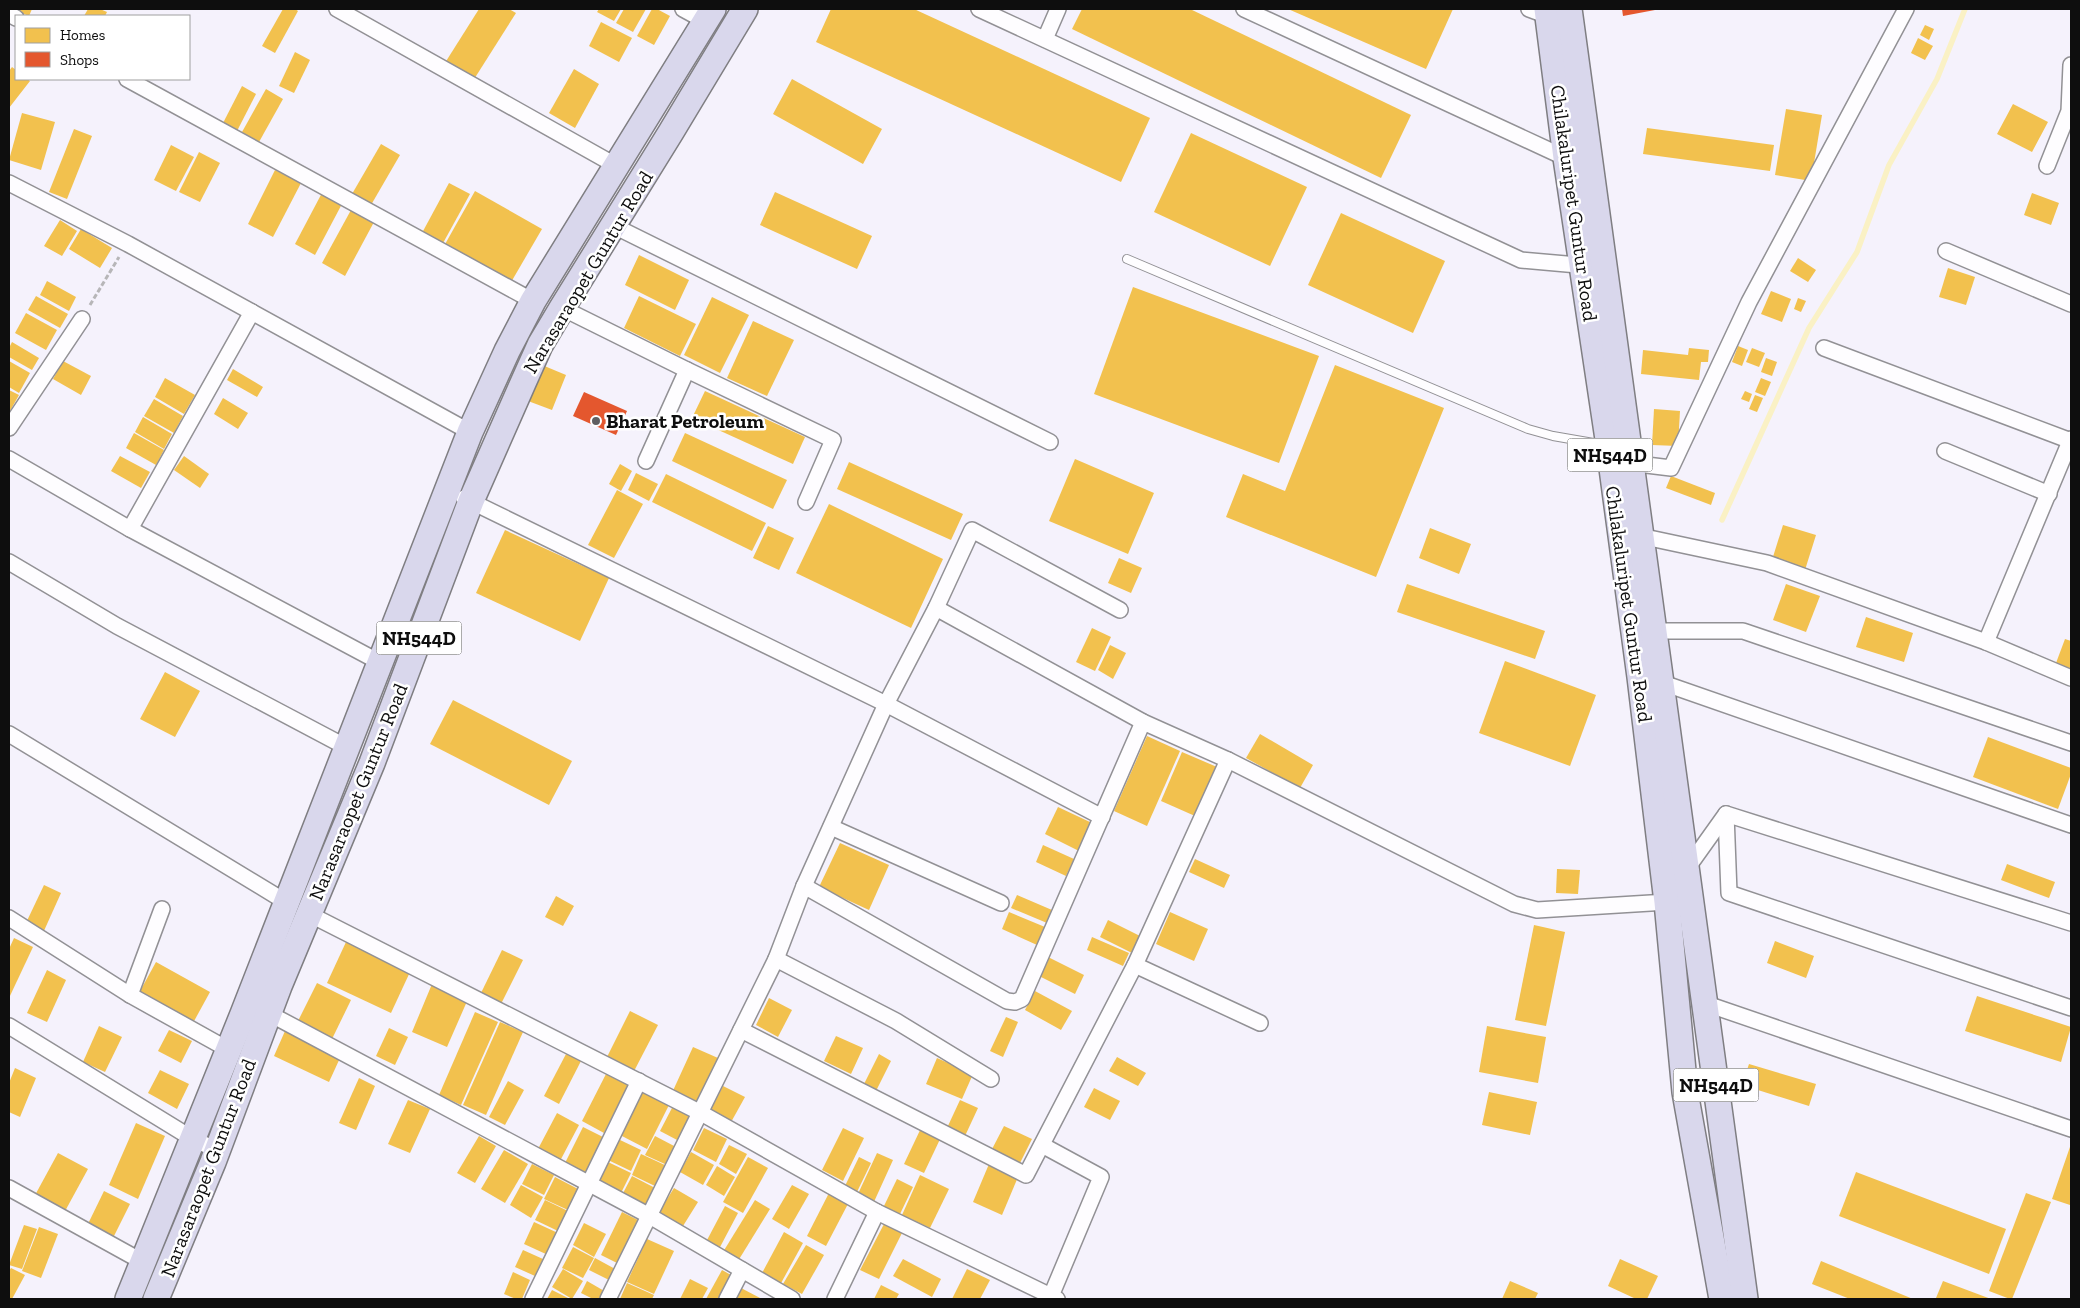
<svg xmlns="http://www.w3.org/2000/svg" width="2080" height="1308" viewBox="0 0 2080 1308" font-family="'Zilla Slab',serif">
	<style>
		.homes { fill: #f2c14e }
		.shops { fill: #e4572e }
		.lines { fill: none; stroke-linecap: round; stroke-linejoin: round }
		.stream { stroke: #faf1c5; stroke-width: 5.5 }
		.service-casing { stroke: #929195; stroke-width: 10 }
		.minor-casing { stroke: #929195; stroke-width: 18 }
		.trunk-casing { stroke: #7f7e82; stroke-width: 28 }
		.path { stroke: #b7b6b8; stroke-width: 3; stroke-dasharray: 5 2.5; stroke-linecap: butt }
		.service { stroke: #fefdff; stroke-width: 8 }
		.minor { stroke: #fefdff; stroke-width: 15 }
		.trunk { stroke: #d9d7ec; stroke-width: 25 }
		.poi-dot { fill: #5f5e61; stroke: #fff; stroke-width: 2 }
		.labels { text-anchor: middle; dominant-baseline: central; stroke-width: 5; stroke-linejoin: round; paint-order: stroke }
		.shield { fill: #fff; stroke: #565656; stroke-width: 1 }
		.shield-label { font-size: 19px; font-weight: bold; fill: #0e0e0e }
		.street-label { font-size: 20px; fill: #0e0e0e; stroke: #fff }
		.poi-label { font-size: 20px; font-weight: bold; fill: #0e0e0e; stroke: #fff; text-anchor: start }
	</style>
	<rect width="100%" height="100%" fill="#f5f2fc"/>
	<g class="homes">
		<polygon points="11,9 32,9 29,16"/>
		<polygon points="88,9 100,9 107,12 105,16 84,16"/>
		<polygon points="283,9 295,9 298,11 275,53 262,46"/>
		<polygon points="479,9 509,9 516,13 471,84 443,66"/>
		<polygon points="599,9 621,9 614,21 597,12"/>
		<polygon points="624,9 646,9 633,32 616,23"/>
		<polygon points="652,9 657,9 670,16 654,45 637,36"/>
		<polygon points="831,9 914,9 1150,118 1121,182 816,42"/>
		<polygon points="1082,9 1190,9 1411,115 1381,178 1072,29"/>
		<polygon points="1288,9 1453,9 1426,69"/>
		<polygon points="601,22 632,38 619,62 589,46"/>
		<polygon points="1925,25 1934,29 1929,40 1920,35"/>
		<polygon points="1918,38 1933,46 1925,60 1911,53"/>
		<polygon points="295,52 310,60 294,93 279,86"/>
		<polygon points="12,67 16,70 16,79 27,79 30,81 9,108 9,71"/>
		<polygon points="574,69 599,84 575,128 549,113"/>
		<polygon points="792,79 882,129 863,164 773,114"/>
		<polygon points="242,86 256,94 236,133 222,125"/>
		<polygon points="266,89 283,99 259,142 242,132"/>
		<polygon points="2013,104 2048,122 2032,152 1997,134"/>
		<polygon points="1786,109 1822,115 1811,181 1775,175"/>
		<polygon points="22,113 55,122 41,170 9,160"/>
		<polygon points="1647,128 1774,145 1770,171 1643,154"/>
		<polygon points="74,129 92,136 67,199 49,192"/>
		<polygon points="1191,133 1307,187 1270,266 1154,212"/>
		<polygon points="381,144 400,155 371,205 352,194"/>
		<polygon points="171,145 194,157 176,191 154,180"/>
		<polygon points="199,152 220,163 200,202 179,192"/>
		<polygon points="275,170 301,183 273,237 248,224"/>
		<polygon points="449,183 470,194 442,245 422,233"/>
		<polygon points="323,191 343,202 315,255 295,244"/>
		<polygon points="475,191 542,229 510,284 444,246"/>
		<polygon points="775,192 872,236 857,269 760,225"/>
		<polygon points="2032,193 2059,203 2051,225 2024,215"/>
		<polygon points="351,210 374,222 345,276 322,263"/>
		<polygon points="1341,213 1445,261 1413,333 1308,285"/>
		<polygon points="60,220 77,231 62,256 44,246"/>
		<polygon points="81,229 112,248 100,268 69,249"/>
		<polygon points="639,255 689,280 675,310 625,285"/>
		<polygon points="1798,258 1816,270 1808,282 1790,271"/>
		<polygon points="1948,268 1975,277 1966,305 1939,297"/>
		<polygon points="47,281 76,297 69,311 40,295"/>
		<polygon points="1133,287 1319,356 1279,463 1094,394"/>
		<polygon points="1771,291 1791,299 1782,322 1761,314"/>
		<polygon points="36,296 68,314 60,328 28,310"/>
		<polygon points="639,296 696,324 680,356 624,328"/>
		<polygon points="712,297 749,315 720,373 684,355"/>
		<polygon points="1798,298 1806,301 1801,312 1794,309"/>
		<polygon points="26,313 57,330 46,350 15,333"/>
		<polygon points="753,321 794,340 767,396 727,378"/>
		<polygon points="12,342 39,358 32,370 9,357 9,348"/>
		<polygon points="1738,346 1748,350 1742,366 1732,362"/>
		<polygon points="1689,348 1709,350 1708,362 1701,362 1699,380 1641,374 1643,350 1688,355"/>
		<polygon points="1752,348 1765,353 1759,367 1746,362"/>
		<polygon points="1766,358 1777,362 1772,376 1761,372"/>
		<polygon points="9,361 30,373 19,393 9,387"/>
		<polygon points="63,361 91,376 81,395 53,379"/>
		<polygon points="542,365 566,375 552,410 528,401"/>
		<polygon points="1335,365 1444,408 1376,577 1226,517 1243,474 1285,491"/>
		<polygon points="233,369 263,387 257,397 227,380"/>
		<polygon points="165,378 195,395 184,414 155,397"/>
		<polygon points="1761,378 1771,382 1765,396 1755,392"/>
		<polygon points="9,390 19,395 10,411 9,410"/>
		<polygon points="705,391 805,437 793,464 692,418"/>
		<polygon points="1745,391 1752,394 1749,402 1741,399"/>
		<polygon points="1755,395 1763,398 1757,412 1749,409"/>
		<polygon points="223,398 248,413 238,429 214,414"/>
		<polygon points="154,399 183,416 174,433 144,416"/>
		<polygon points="1654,409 1680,411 1678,446 1652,445"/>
		<polygon points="143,417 172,434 164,449 135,432"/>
		<polygon points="134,433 164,450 156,465 126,448"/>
		<polygon points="685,433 787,480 773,509 672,461"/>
		<polygon points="120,456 150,472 141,488 111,471"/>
		<polygon points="184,456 209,474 200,488 174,470"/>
		<polygon points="1075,459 1154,493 1128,554 1049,521"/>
		<polygon points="849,462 963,514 951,540 837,489"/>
		<polygon points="620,464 632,471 621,491 609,484"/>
		<polygon points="636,473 658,484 649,501 628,490"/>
		<polygon points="666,474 766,523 752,551 652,502"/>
		<polygon points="1671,476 1715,493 1711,505 1666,488"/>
		<polygon points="617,490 643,504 614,558 588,545"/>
		<polygon points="829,504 943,559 911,628 796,573"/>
		<polygon points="1783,525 1816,535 1805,570 1772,560"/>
		<polygon points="768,526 794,538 779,570 753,558"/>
		<polygon points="1430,528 1471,544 1459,574 1419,558"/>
		<polygon points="505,530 609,578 580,641 476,593"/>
		<polygon points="1119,558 1142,568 1131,593 1108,583"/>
		<polygon points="1407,584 1545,631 1535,659 1397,612"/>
		<polygon points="1786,584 1820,596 1806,632 1773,620"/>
		<polygon points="1866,617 1913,633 1904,662 1856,647"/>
		<polygon points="1092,628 1111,637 1095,671 1076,662"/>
		<polygon points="2065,639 2071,641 2071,669 2056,663"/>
		<polygon points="1110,645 1126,653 1113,679 1098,670"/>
		<polygon points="1505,661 1596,695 1570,766 1479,733"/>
		<polygon points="165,672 200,691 175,737 140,719"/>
		<polygon points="453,700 572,761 549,805 430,744"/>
		<polygon points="1260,734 1313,765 1300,788 1246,758"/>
		<polygon points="1147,736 1180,751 1147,826 1114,811"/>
		<polygon points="1988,737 2071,768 2071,774 2058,809 1973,777"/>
		<polygon points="1182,752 1217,767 1195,816 1161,801"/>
		<polygon points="1058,807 1092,823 1079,851 1045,834"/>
		<polygon points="840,843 889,865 869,910 819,887"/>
		<polygon points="1043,845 1074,859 1066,876 1036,862"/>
		<polygon points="1195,859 1230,875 1224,888 1189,872"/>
		<polygon points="2007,864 2055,882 2049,898 2001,880"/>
		<polygon points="1557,869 1580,870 1578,894 1556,893"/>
		<polygon points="44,885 61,893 43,933 25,925"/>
		<polygon points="1017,895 1052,910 1047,923 1011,908"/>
		<polygon points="556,896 574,906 563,926 545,917"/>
		<polygon points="1009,912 1045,927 1037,945 1002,929"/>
		<polygon points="1170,912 1208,929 1194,961 1156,944"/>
		<polygon points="1108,920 1142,937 1134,954 1100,937"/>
		<polygon points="1534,925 1565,932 1546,1026 1515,1020"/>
		<polygon points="1092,937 1129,953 1123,966 1087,950"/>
		<polygon points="14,938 33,947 9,998 9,949"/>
		<polygon points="1775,941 1814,956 1806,978 1767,963"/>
		<polygon points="346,942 410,972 391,1013 327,983"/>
		<polygon points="502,950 523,960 500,1006 480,995"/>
		<polygon points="1048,957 1084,975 1075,994 1039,976"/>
		<polygon points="156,962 210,992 193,1023 139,993"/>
		<polygon points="47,970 66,980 47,1022 27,1013"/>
		<polygon points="317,983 351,1000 332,1039 298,1021"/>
		<polygon points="432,984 468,999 447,1047 412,1032"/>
		<polygon points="1035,991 1072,1011 1061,1030 1025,1010"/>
		<polygon points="1977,996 2071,1027 2061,1062 1965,1031"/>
		<polygon points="769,998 792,1010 778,1037 756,1025"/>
		<polygon points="630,1011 658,1025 632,1075 605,1061"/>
		<polygon points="475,1012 498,1022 461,1105 439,1095"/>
		<polygon points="1006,1017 1018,1022 1003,1057 990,1051"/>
		<polygon points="500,1022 523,1032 486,1115 463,1105"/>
		<polygon points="99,1026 122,1037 105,1072 83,1062"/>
		<polygon points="1487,1026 1546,1037 1538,1083 1479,1072"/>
		<polygon points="389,1028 408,1037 395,1065 376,1056"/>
		<polygon points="169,1030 192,1041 181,1063 158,1051"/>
		<polygon points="285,1031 340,1058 329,1082 274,1056"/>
		<polygon points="836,1036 863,1048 851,1074 824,1061"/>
		<polygon points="693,1047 718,1058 697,1107 671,1095"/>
		<polygon points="566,1054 581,1061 559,1104 544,1096"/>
		<polygon points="879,1054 891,1061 875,1093 863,1086"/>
		<polygon points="1117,1057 1146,1073 1138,1086 1109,1071"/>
		<polygon points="937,1058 973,1074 962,1099 926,1084"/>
		<polygon points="1749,1064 1816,1084 1809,1106 1742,1085"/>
		<polygon points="15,1068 36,1078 20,1117 9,1112 9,1083"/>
		<polygon points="160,1070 189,1084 177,1109 148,1093"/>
		<polygon points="606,1074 628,1085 604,1133 582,1121"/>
		<polygon points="359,1078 375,1086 356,1130 339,1123"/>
		<polygon points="508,1081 524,1090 505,1125 489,1117"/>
		<polygon points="723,1086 745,1097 730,1124 709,1113"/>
		<polygon points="1094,1088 1120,1101 1110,1120 1084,1107"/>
		<polygon points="642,1092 669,1105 647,1149 620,1135"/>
		<polygon points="1489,1092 1537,1102 1530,1135 1482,1125"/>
		<polygon points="408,1100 430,1109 410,1153 388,1144"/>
		<polygon points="960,1100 978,1108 965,1136 947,1128"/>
		<polygon points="673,1106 691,1116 679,1141 660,1131"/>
		<polygon points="557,1113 579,1125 560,1161 538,1149"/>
		<polygon points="136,1123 165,1136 138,1199 109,1185"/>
		<polygon points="922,1126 942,1135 924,1173 904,1164"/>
		<polygon points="1004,1126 1032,1139 1018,1167 990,1153"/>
		<polygon points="583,1127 603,1137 584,1175 564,1165"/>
		<polygon points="704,1128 727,1139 716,1162 693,1150"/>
		<polygon points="843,1128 864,1138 843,1181 822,1170"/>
		<polygon points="479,1136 496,1146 475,1183 457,1173"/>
		<polygon points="655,1136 676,1147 667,1165 645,1155"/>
		<polygon points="618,1139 641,1150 631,1171 608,1160"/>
		<polygon points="2071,1144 2071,1201 2070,1205 2052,1199"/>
		<polygon points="729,1145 747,1154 736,1174 719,1164"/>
		<polygon points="504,1150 528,1164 505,1203 481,1189"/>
		<polygon points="691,1152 714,1165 703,1185 680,1172"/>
		<polygon points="58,1153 88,1169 64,1213 34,1197"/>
		<polygon points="877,1153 893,1160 873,1204 857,1196"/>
		<polygon points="641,1154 667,1166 657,1187 632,1175"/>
		<polygon points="748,1157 768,1168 743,1213 723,1202"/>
		<polygon points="859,1157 871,1163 856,1194 844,1188"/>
		<polygon points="608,1162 631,1173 620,1195 598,1184"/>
		<polygon points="532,1164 554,1175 544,1195 522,1184"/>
		<polygon points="989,1164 1018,1177 1002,1215 973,1202"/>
		<polygon points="717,1166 735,1177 724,1196 706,1185"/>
		<polygon points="1856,1172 2006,1229 1989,1274 1839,1216"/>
		<polygon points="920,1175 949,1189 930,1228 902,1215"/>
		<polygon points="632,1176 657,1189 647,1208 622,1195"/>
		<polygon points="555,1177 578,1189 568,1210 544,1199"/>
		<polygon points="897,1179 913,1187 899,1216 883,1208"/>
		<polygon points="521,1185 543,1197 531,1218 510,1205"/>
		<polygon points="792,1185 809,1194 789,1229 772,1219"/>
		<polygon points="674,1188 698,1202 683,1226 659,1212"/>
		<polygon points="104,1191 130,1204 112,1240 86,1228"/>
		<polygon points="830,1191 849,1202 826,1246 807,1236"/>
		<polygon points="2026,1193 2051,1202 2012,1299 2010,1299 1989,1291"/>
		<polygon points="545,1200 568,1211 558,1231 535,1220"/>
		<polygon points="755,1200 770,1209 738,1261 723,1252"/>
		<polygon points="725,1206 738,1213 719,1249 706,1242"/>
		<polygon points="622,1212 638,1220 617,1263 601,1255"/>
		<polygon points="534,1222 558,1233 548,1255 524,1244"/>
		<polygon points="584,1223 606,1234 594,1257 573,1245"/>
		<polygon points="884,1224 902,1233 879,1279 860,1270"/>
		<polygon points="24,1225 37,1229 22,1269 9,1265"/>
		<polygon points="39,1227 58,1234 41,1278 22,1271"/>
		<polygon points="784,1232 803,1243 780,1285 761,1275"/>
		<polygon points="647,1239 674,1251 654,1294 627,1282"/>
		<polygon points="806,1245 824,1255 802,1294 783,1284"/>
		<polygon points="573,1247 594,1258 583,1278 562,1268"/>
		<polygon points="523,1250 543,1259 535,1276 515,1267"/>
		<polygon points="595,1258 617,1270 611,1281 589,1270"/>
		<polygon points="903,1259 941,1279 932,1297 893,1276"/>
		<polygon points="1620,1259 1658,1276 1647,1299 1636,1299 1608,1286"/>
		<polygon points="1821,1261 1913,1299 1850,1299 1812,1284"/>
		<polygon points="11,1268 25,1275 12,1299 9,1299 9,1271"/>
		<polygon points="563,1269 583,1281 572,1299 552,1287"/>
		<polygon points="967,1269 990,1280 980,1299 952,1299"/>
		<polygon points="722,1270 731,1275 719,1299 706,1299"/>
		<polygon points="513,1272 530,1280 522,1299 516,1299 504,1294"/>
		<polygon points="690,1279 708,1288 702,1299 680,1299"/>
		<polygon points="587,1281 606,1292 602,1299 593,1299 581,1293"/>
		<polygon points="1510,1281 1538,1293 1535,1299 1502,1299"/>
		<polygon points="1943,1281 1991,1299 1936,1298"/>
		<polygon points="627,1283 654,1295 652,1299 620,1299"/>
		<polygon points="881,1285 899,1294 896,1299 874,1299"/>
		<polygon points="741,1288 762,1299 736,1299"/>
		<polygon points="552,1290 570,1299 547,1299"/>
	</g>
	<g class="shops">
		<polygon points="1622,9 1655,9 1655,10 1623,16"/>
		<polygon points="584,392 627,411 616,435 573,416"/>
	</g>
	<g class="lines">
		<polyline class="stream" points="1722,520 1809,328 1857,252 1889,165 1937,79 1965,9"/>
		<g class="service-casing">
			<polyline id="service" points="1127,259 1528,429 1553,436 1605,445"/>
		</g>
		<g class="minor-casing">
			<g id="minor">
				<polyline points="337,9 615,165"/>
				<polyline points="683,9 705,21"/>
				<polyline points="979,9 1521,260 1589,266"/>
				<polyline points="1244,9 1566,158"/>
				<polyline points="1529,9 1548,16"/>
				<polyline points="9,14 16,18"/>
				<polyline points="1045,39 1058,9"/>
				<polyline points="127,79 533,301"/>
				<polyline points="2047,166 2069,111 2071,65"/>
				<polyline points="9,183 128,244 470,432"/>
				<polyline points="614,226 1050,442"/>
				<polyline points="1946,251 2071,304"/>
				<polyline points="562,308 687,370 833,440 806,502"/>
				<polyline points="1824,348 2071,441"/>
				<polyline points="9,428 82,319"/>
				<polyline points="1945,451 2049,494"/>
				<polyline points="9,459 130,529 381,663"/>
				<polyline points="646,461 687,370"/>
				<polyline points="1630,463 1671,468 1749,302 1906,9"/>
				<polyline points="464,498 886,704 1102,817"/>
				<polyline points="130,529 252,312"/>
				<polyline points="1640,536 1767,563 1986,642 2071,678"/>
				<polyline points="9,562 117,626 348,748"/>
				<polyline points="936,608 1143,722 1228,760 1514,904 1537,910 1667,902"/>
				<polyline points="1653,631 1743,631 2071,743"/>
				<polyline points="1986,642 2071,439"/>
				<polyline points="1660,682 2071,825"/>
				<polyline points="9,734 286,902"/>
				<polyline points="1726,814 1729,893 2071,1008"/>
				<polyline points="831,827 1001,903"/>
				<polyline points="1686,870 1726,814 2071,923"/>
				<polyline points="804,886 1007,1001 1015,1002 1022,999 1143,722"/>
				<polyline points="309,914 701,1113 877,1212 1057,1299"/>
				<polyline points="9,918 130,995 229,1050"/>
				<polyline points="776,959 896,1021 991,1079"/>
				<polyline points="1135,965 1260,1023"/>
				<polyline points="130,995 162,909"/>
				<polyline points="1704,1003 2071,1129"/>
				<polyline points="268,1013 648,1215 792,1299"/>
				<polyline points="9,1026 193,1139 217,1150"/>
				<polyline points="741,1030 1026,1175 1135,965 1228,760"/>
				<polyline points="1042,1145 1101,1177 1051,1296"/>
				<polyline points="9,1188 143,1262"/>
				<polyline points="533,1299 639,1081"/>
				<polyline points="608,1299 776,959 804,886 886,704 936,608 972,530 1120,610"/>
				<polyline points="727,1299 742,1270"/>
				<polyline points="835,1299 877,1212"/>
			</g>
		</g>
		<g class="trunk-casing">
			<g id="trunk">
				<polyline points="1547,9 1566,158 1609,446 1640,677 1667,902 1685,1092 1722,1299"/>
				<polyline points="1569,9 1745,1299"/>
				<polyline points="128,1299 243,1014 470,432 507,351 533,301 713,9"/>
				<polyline points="156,1299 213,1162 279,986 372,763 471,501 523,383 540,345 562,308 671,132 745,9"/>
			</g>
		</g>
		<polyline class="path" points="90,305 119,257"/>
		<use href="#service" class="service"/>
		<use href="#minor" class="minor"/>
		<use href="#trunk" class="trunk"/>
	</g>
	<circle class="poi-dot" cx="596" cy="421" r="5"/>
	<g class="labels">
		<g class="shield">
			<rect x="1567.5" y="438.5" width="85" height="33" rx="4"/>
			<rect x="376.5" y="621.5" width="85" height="33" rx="4"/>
			<rect x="1673.5" y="1068.5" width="85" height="33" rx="4"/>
		</g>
		<g class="shield-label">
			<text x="1610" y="455">NH544D</text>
			<text x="419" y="638">NH544D</text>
			<text x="1716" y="1085">NH544D</text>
		</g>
		<g class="street-label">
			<text transform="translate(1574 203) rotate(82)">Chilakaluripet Guntur Road</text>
			<text transform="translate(588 272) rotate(-59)">Narasaraopet Guntur Road</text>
			<text transform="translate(1629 604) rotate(82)">Chilakaluripet Guntur Road</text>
			<text transform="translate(358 792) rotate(-68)">Narasaraopet Guntur Road</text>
			<text transform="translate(208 1168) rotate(-69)">Narasaraopet Guntur Road</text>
		</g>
		<g class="poi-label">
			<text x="606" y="421">Bharat Petroleum</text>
		</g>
	</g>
	<rect width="2080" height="1308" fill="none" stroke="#0e0e0e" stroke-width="20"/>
	<rect x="15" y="15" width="175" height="65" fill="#ffffff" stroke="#9f9f9f"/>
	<rect x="25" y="28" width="25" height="15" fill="#f2c14e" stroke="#9f9f9f"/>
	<text x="60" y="40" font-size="15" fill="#0e0e0e">Homes</text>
	<rect x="25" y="52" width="25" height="15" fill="#e4572e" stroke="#9f9f9f"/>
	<text x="60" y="65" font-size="15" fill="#0e0e0e">Shops</text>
</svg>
